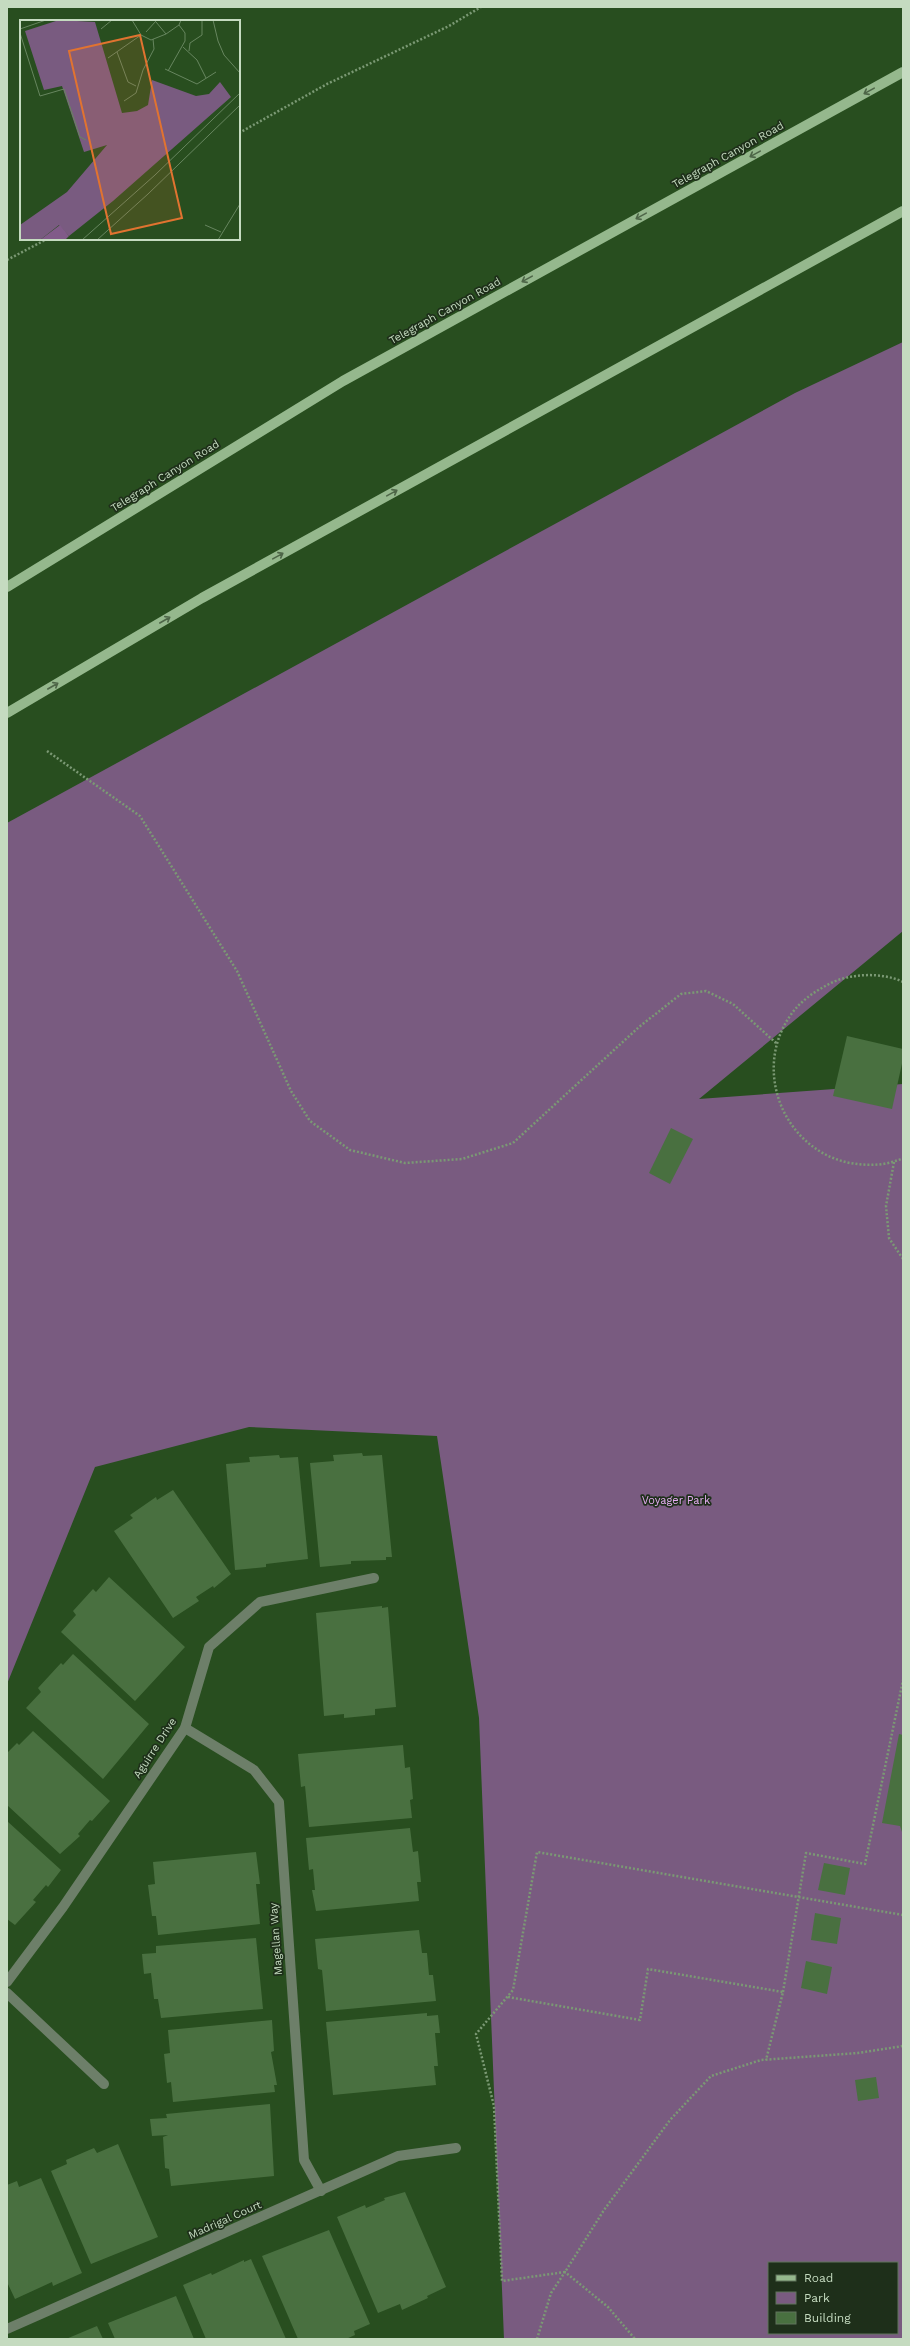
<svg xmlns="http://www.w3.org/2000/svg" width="910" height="2346" viewBox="0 0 910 2346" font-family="'Work Sans',sans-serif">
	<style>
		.green { fill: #795b80; fill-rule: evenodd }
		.building { fill: #497040 }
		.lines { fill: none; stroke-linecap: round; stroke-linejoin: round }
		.path { stroke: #7b9974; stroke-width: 2.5; stroke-dasharray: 2 2; stroke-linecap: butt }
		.minor { stroke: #6d7f69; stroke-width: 10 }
		.major { stroke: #95b88d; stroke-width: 10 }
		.oneway { stroke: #4e6648 }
		.labels { text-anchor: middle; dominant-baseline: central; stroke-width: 3.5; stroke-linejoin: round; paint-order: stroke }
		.street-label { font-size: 11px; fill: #c5dbc0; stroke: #1e2f1a }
		.park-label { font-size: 11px; fill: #e6acf3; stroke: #1e2f1a }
		.inset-road { fill: none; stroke: #67865f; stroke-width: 1 }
		.view { fill: #e17330; fill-opacity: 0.15; stroke: #e17330; stroke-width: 2 }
		.inset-edge { fill: none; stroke: #c5dbc0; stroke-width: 2 }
	</style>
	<rect width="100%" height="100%" fill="#284e1f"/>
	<path class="green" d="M 903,342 L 903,931 L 699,1099 L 903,1084 L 903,2339 L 504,2339 L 479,1718 L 437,1436 L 249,1427 L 95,1467 L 7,1684 L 7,823 L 795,393 ZM 769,2263 L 897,2263 L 897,2333 L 769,2333 Z"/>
	<g class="building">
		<polygon points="847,1036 903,1049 903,1059 892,1109 833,1096"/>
		<polygon points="671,1128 693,1139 670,1184 649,1173"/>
		<polygon points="362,1453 363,1456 382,1455 392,1557 386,1557 386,1560 351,1561 351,1564 320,1567 310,1463 334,1461 333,1455"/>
		<polygon points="279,1455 280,1458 298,1457 308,1559 266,1564 266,1567 235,1570 226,1464 250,1462 249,1457"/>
		<polygon points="173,1490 231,1574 214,1588 213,1586 196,1597 199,1601 173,1618 114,1531 133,1518 130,1515 156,1497 157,1500"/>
		<polygon points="109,1577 185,1647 135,1701 61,1632 76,1615 73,1611 93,1589 96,1592"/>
		<polygon points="382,1606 382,1608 388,1607 396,1707 375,1709 375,1715 344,1718 344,1714 324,1716 316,1613"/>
		<polygon points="73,1654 149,1724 103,1779 26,1708 41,1692 38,1688 61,1663 63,1665"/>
		<polygon points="33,1731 110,1801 92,1821 90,1820 78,1834 80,1836 60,1854 7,1805 7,1753 17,1743 19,1745"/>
		<polygon points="899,1734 903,1735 903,1835 900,1826 882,1823"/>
		<polygon points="403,1745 405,1768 410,1767 413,1799 410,1800 412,1818 309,1827 305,1786 301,1787 298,1754"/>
		<polygon points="7,1821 61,1870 48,1887 46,1885 33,1900 36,1902 15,1925 7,1919"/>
		<polygon points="410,1828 413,1852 418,1851 421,1882 417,1882 419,1901 316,1911 312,1890 315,1890 313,1869 309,1870 306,1838"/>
		<polygon points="256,1852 260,1884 256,1884 260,1924 158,1935 156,1916 152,1916 148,1885 155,1884 153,1862"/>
		<polygon points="824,1863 850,1868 845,1895 818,1890"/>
		<polygon points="815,1913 841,1918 837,1944 811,1940"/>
		<polygon points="419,1930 422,1953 427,1953 429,1975 433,1975 436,2001 326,2011 322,1970 318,1969 315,1939"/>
		<polygon points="256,1938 263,2009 161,2018 158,1999 154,1999 151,1973 144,1974 142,1954 156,1953 156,1946"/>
		<polygon points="806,1961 832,1967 827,1994 801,1988"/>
		<polygon points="427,2013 427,2016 438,2015 440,2033 435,2033 438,2066 434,2066 436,2085 333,2095 326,2022"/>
		<polygon points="272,2020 274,2051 271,2052 277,2085 274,2085 275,2092 173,2102 171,2082 167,2083 164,2054 170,2053 168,2030"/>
		<polygon points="876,2077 879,2098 858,2101 855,2080"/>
		<polygon points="270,2104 274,2176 171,2186 169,2169 165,2168 163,2137 168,2135 152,2136 150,2119 167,2118 166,2114"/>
		<polygon points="118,2144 158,2237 91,2264 51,2171 67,2164 66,2160 94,2148 97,2153"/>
		<polygon points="41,2178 82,2273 53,2286 52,2282 15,2299 7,2282 7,2185 17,2181 19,2187"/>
		<polygon points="405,2192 446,2287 427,2296 428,2298 402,2310 400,2304 378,2313 337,2217 365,2205 366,2208 385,2200 384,2198"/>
		<polygon points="329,2230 370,2324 354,2331 355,2335 346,2339 298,2339 262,2256"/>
		<polygon points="251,2259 286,2339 206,2339 183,2285 211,2273 212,2275 244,2260 244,2262"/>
		<polygon points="176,2296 194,2339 115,2339 108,2323"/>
		<polygon points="97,2326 103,2339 66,2339"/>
	</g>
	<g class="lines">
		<g class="path">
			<polyline points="239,133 327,84 449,26 481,7"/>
			<polyline points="7,260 47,239"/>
			<polyline points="47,751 140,816 237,971 291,1091 310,1121 350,1150 405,1163 462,1159 513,1143 639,1027 681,994 706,991 733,1004 776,1043"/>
			<path d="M 903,982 C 883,972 849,973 829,984 C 814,992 800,1001 790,1016 C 752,1071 784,1150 850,1163 C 868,1166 886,1166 903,1158"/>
			<polyline points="894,1162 886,1206 889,1238 903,1259"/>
			<polyline points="903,1915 537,1852 513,1990 476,2034 494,2106 502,2281 565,2272 604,2210 670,2120 711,2076 761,2060 858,2053 903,2046"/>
			<polyline points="783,1992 806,1853 865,1864 903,1680"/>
			<polyline points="508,1997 640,2020 648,1969 783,1992 766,2060"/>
			<polyline points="537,2339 551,2293 565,2272 608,2307 635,2339"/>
		</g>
		<g class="minor">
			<polyline points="185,1728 254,1770 279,1802 304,2160 321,2191"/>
			<polyline points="7,1982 63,1907 185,1728 209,1647 260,1602 374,1578"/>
			<polyline points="7,1993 104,2084"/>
			<polyline points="7,2329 398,2156 456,2148"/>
		</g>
		<g class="major">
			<polyline points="7,587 343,381 903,72"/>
			<polyline points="7,713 202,598 903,211"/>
		</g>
	</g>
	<defs><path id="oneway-shaft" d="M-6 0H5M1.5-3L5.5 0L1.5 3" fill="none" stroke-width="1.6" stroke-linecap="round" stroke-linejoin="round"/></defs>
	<g class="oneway">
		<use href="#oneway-shaft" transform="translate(869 91) rotate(151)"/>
		<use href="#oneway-shaft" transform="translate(755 154) rotate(151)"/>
		<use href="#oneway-shaft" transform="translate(641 216) rotate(151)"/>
		<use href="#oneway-shaft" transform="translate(527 279) rotate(151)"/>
		<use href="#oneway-shaft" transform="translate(392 493) rotate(-29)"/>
		<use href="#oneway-shaft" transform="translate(278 556) rotate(-29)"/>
		<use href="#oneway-shaft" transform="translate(165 620) rotate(-30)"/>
		<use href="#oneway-shaft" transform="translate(53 686) rotate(-30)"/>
	</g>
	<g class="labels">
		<g class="street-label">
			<text transform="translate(728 155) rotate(-29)">Telegraph Canyon Road</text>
			<text transform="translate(445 311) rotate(-29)">Telegraph Canyon Road</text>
			<text transform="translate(165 476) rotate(-32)">Telegraph Canyon Road</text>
			<text transform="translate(155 1748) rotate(-57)">Aguirre Drive</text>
			<text transform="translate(276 1939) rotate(-94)">Magellan Way</text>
			<text transform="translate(225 2220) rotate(-24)">Madrigal Court</text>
		</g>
		<g class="park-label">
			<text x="676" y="1500">Voyager Park</text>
		</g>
	</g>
	<g transform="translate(20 20)">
		<rect width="220" height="220" fill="#284e1f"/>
		<path d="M 39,0 L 75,2 L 102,93 L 117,91 L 128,85 L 132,60 L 176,76 L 189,74 L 200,62 L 211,77 L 93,181 L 49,216 L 39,205 L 20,220 L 0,220 L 0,205 L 47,172 L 87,125 L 64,132 L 42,66 L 24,70 L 5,11 Z" fill="#795b80"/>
		<path d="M 40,205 L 49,216 L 45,220 L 20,220 Z" fill="#815b89"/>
		<path class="inset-road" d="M 112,0 L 121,15 L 131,20 L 146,14 L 159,5 L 161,0M 193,0 L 198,21 L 204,35 L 220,53M 136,2 L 146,14M 0,9 L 26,0M 81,9 L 92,0M 126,12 L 136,1M 0,13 L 20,76 L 44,69 L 60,117 L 66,120M 163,27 L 177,40 L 186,58M 169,31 L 170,23 L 182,15 L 182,0M 97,32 L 108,62 L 116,66M 88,38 L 121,15M 145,49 L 177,64 L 196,52M 148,51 L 165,21 L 165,13 L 159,5M 104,81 L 116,73 L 123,50 L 134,29 L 133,19M 185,205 L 201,212M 62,220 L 135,155 L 220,73M 77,220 L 128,174 L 220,85M 198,220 L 220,184"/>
		<path class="view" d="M 120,15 L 162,198 L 91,214 L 49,31 Z"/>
		<rect width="220" height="220" class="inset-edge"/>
	</g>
	<rect width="910" height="2346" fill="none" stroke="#c5dbc0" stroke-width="16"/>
	<rect x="768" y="2262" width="130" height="72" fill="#1e2f1a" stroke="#61745c"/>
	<rect x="776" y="2275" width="20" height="6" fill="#95b88d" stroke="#61745c"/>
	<text x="804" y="2282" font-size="12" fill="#c5dbc0">Road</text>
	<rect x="776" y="2292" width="20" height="12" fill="#795b80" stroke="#61745c"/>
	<text x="804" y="2302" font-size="12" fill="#c5dbc0">Park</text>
	<rect x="776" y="2312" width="20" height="12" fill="#497040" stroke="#61745c"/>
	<text x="804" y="2322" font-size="12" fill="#c5dbc0">Building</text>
</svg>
